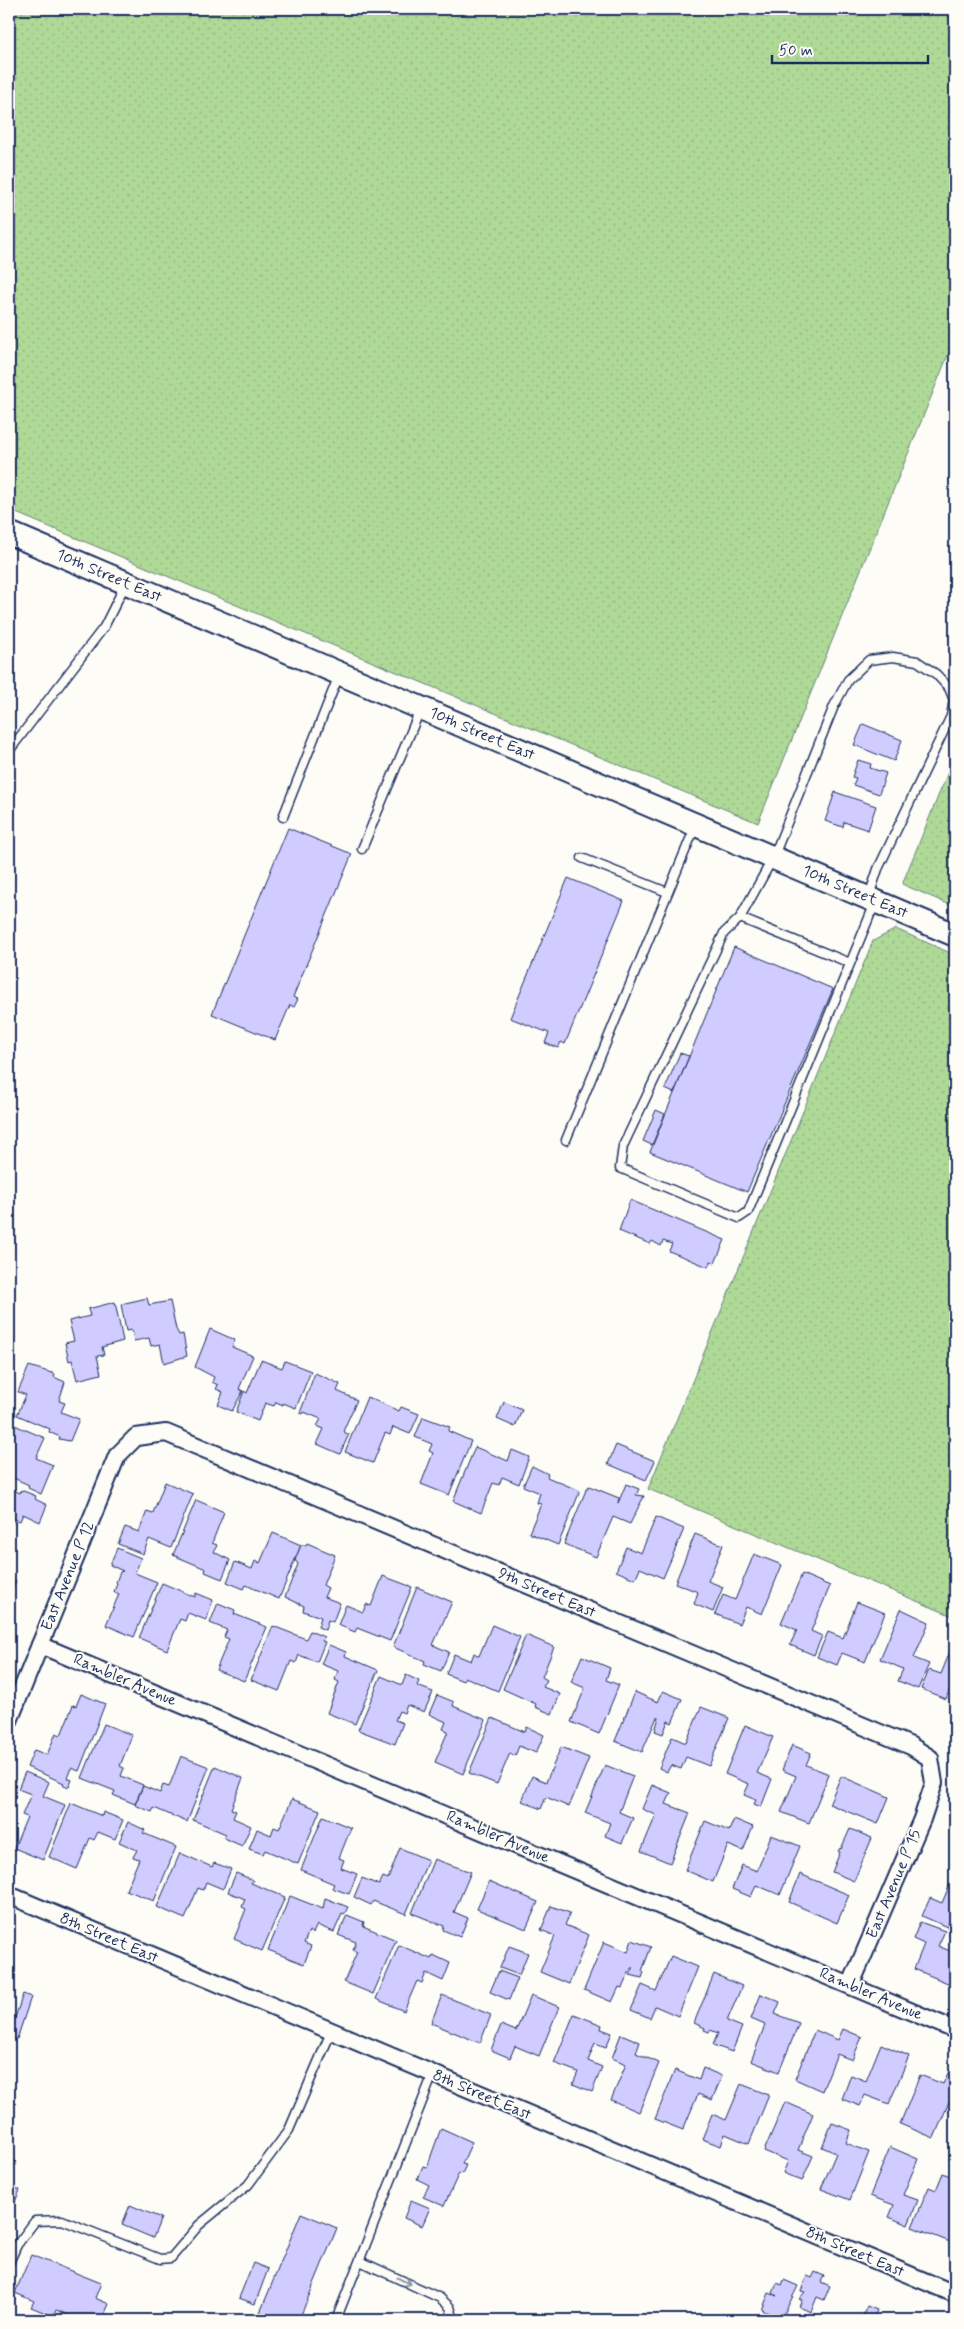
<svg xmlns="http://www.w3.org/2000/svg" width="964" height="2329" viewBox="0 0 964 2329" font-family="Mynerve,sans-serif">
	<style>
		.grass { fill: url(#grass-dots); stroke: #65847a }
		.building { fill: #d0ccff; stroke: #1b2f5e }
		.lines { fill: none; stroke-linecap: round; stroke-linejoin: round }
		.lane-casing { stroke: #1b2f5e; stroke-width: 11 }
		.street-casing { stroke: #1b2f5e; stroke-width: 20 }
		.secondary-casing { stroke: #1b2f5e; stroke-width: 26 }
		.lane { stroke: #fdfcf7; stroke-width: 8 }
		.street { stroke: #fdfcf7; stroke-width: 16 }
		.secondary { stroke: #fdfcf7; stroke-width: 22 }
		.oneway { stroke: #8c96aa }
		.labels { text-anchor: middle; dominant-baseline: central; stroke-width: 4; stroke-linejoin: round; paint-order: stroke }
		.street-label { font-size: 16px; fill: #1b2f5e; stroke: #fdfcf7 }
	</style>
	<defs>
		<pattern id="grass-dots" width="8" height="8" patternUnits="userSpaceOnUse" patternTransform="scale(1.25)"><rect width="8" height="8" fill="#afd997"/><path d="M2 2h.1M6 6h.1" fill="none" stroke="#96bb85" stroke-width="1.8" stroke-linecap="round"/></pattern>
	</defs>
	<rect width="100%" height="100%" fill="#fdfcf7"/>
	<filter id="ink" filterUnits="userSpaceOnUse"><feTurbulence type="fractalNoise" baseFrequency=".02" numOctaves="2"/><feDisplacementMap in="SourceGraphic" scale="10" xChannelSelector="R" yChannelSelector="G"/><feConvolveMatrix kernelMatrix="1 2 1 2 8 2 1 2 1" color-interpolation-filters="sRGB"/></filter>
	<g filter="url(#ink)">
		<g class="grass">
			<polygon points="9,9 955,9 955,338 758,823 9,510"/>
			<polygon points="955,755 955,907 904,885 903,882"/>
			<polygon points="896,929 955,955 955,1617 648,1489 873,941"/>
		</g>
		<g class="building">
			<polygon points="863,724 902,740 894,761 854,745"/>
			<polygon points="858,760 871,764 870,768 886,773 879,794 853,785 856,778 852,777"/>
			<polygon points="835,792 876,806 868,830 844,822 843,827 825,821"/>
			<polygon points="288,828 352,854 293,997 298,999 294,1007 290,1005 275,1040 212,1014"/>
			<polygon points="568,878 624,901 565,1044 561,1042 558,1048 545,1043 549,1033 510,1018"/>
			<polygon points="734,947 833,989 747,1192 650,1152"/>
			<polygon points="680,1053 689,1056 674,1093 665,1089"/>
			<polygon points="656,1110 665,1114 652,1145 643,1141"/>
			<polygon points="630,1200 725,1240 715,1263 711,1261 708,1267 669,1251 672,1244 663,1241 661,1246 652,1241 650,1244 619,1231"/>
			<polygon points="147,1298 149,1305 170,1301 176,1329 179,1335 183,1334 187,1356 164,1363 160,1344 151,1346 149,1338 134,1341 132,1330 126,1331 121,1304"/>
			<polygon points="115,1302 123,1341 102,1347 104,1355 97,1356 101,1374 77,1380 72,1360 69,1361 65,1343 74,1341 69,1321 90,1316 88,1309"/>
			<polygon points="210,1329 235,1340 232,1347 253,1356 239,1389 243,1391 232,1411 218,1405 223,1392 216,1389 218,1385 212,1382 214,1377 195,1367"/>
			<polygon points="261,1360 282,1368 285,1361 311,1371 296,1408 283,1403 283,1405 276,1402 274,1406 265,1403 258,1421 236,1412 244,1391 247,1393"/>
			<polygon points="29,1366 55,1374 54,1377 65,1382 59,1401 65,1403 61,1412 79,1419 70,1441 59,1439 60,1437 49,1432 50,1429 17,1415 26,1395 18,1392"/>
			<polygon points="315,1373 340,1384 337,1391 357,1400 344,1429 345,1433 349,1434 340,1454 317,1444 324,1429 317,1426 321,1419 304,1412 303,1414 300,1413"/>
			<polygon points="367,1397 399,1411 401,1407 419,1414 410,1434 393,1427 390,1435 385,1433 373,1463 345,1452"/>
			<polygon points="504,1402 522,1410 515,1427 497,1419"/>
			<polygon points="423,1417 450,1427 448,1431 471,1441 449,1495 421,1484 433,1453 429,1451 432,1444 415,1437"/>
			<polygon points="9,1419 11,1420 10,1422 19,1427 45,1438 36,1458 53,1465 41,1494 28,1488 29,1485 9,1476"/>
			<polygon points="616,1445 655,1461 646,1480 608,1464"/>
			<polygon points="475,1447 508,1461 512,1450 529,1457 519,1484 502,1477 499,1485 493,1483 481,1513 453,1501"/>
			<polygon points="532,1466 548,1474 547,1477 580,1491 558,1545 529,1533 541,1504 537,1503 540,1493 523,1486"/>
			<polygon points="165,1482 193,1494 171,1548 149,1539 143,1554 118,1544 125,1527 139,1532 147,1511 153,1513"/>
			<polygon points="626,1484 639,1489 636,1495 644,1496 630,1524 613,1517 596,1557 564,1544 586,1490 589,1486 619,1498 618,1503"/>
			<polygon points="9,1488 20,1493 21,1490 36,1496 35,1499 47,1505 40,1522 23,1514 20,1521 14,1519 9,1530"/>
			<polygon points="196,1500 224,1512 212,1543 217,1545 214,1552 230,1560 222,1579 205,1572 206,1569 173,1555"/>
			<polygon points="656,1517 684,1529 663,1578 640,1568 635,1579 616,1571 626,1547 641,1553"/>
			<polygon points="273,1533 301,1545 279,1599 246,1585 244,1589 227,1582 235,1562 252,1569 255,1561 260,1563"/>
			<polygon points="695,1534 723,1545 708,1581 723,1587 713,1612 694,1604 698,1592 675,1583"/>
			<polygon points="307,1543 335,1555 323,1585 328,1588 324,1597 340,1603 333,1622 328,1620 325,1630 318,1627 321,1617 303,1611 304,1606 285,1597 298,1564 295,1560 301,1545 306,1545"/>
			<polygon points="117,1548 141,1558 135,1573 157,1582 134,1637 106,1625 119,1594 114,1592 117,1583 116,1582 120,1572 123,1571 110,1565"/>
			<polygon points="754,1554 782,1565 762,1614 746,1607 739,1624 715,1614 723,1595 735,1600"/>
			<polygon points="802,1574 830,1586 811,1631 822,1636 814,1655 790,1645 797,1630 781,1623"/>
			<polygon points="383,1576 412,1587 390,1641 357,1628 355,1632 338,1625 346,1605 363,1612 366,1604 371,1606"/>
			<polygon points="9,1577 16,1581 9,1598"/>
			<polygon points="162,1583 195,1597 196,1593 213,1600 206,1620 188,1613 185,1621 180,1619 167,1650 139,1638"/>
			<polygon points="417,1587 452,1602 433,1645 449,1652 441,1671 424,1664 425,1661 393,1647"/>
			<polygon points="857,1602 885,1613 865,1662 842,1653 837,1665 817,1657 828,1632 843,1638"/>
			<polygon points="218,1603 235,1610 234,1614 267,1627 244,1681 216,1670 229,1639 224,1637 227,1630 210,1623"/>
			<polygon points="901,1609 929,1622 914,1658 929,1664 918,1689 898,1681 903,1669 880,1659"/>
			<polygon points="492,1625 520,1637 498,1691 465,1677 463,1681 446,1674 454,1654 471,1661 474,1653 479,1656"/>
			<polygon points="273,1626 306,1639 310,1631 324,1637 322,1641 325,1642 317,1662 299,1655 296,1663 291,1661 279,1691 251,1680"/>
			<polygon points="526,1635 554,1647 542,1677 547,1680 543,1687 560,1694 552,1714 535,1707 536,1704 503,1689"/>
			<polygon points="955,1639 955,1685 952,1683 946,1699 921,1689 929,1670 941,1674"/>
			<polygon points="329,1645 346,1652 345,1656 378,1670 355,1724 327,1713 339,1682 335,1680 338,1671 321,1664"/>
			<polygon points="582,1656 610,1668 606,1680 619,1685 599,1734 571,1722 585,1688 571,1682"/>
			<polygon points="406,1675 419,1681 417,1686 433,1692 424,1712 407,1705 404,1713 399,1711 395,1720 403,1723 395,1744 358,1730 381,1676 402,1685"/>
			<polygon points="663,1691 682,1699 672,1723 668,1721 663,1734 655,1731 659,1717 657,1717 642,1752 615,1741 635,1692 658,1702"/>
			<polygon points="81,1694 105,1704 79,1771 71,1768 67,1778 72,1780 69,1787 63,1785 64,1783 27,1767 34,1750 47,1755 56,1733 61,1735 73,1705 76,1706"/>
			<polygon points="437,1695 454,1702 453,1706 486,1720 463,1774 435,1762 448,1731 443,1729 446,1722 429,1714"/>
			<polygon points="701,1707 729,1718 709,1766 686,1757 681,1769 671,1765 667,1772 659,1768 672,1737 686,1743"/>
			<polygon points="492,1718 525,1732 527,1727 544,1735 536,1753 519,1746 515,1756 510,1753 497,1784 469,1773"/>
			<polygon points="104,1724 132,1735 120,1766 124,1768 121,1776 143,1785 135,1804 113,1795 115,1791 82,1778"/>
			<polygon points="745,1725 773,1737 757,1773 772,1779 761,1807 754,1804 756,1800 744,1795 749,1784 725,1774"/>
			<polygon points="792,1745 811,1753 806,1765 829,1774 809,1823 781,1812 796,1776 782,1770"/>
			<polygon points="561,1747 589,1758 569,1807 546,1797 541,1809 522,1801 532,1776 546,1782"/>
			<polygon points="181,1756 209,1767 187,1822 154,1808 152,1812 135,1805 143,1786 160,1793 163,1785 169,1787"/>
			<polygon points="605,1765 633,1776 619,1812 633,1818 622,1843 605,1836 610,1823 585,1813"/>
			<polygon points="215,1766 243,1778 231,1809 236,1811 233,1818 251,1826 242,1846 224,1838 226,1834 193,1820"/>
			<polygon points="25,1772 49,1782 43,1796 65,1805 43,1860 14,1848 27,1817 22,1815 31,1794 18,1789"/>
			<polygon points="841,1776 889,1797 878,1824 829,1804"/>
			<polygon points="652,1785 671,1793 666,1804 690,1813 670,1863 641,1851 656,1815 642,1809"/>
			<polygon points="292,1799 320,1810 298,1864 265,1850 263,1854 249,1849 257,1829 271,1835 274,1827 279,1829"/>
			<polygon points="71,1803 102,1816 103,1812 123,1820 115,1839 98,1832 94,1840 90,1838 77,1869 49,1857"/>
			<polygon points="323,1816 351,1828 339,1858 344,1860 341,1868 357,1874 349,1894 332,1888 334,1884 301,1870"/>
			<polygon points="734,1819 753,1827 743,1851 728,1845 713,1882 685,1870 705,1821 729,1831"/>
			<polygon points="128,1822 145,1830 143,1833 176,1847 154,1901 126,1890 139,1859 133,1857 137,1850 119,1842"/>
			<polygon points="850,1829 872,1838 854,1881 832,1872 840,1852 838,1851 840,1848 841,1849"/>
			<polygon points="771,1835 800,1846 780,1895 756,1885 751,1897 732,1889 742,1865 757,1871"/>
			<polygon points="400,1848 428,1860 406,1914 373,1901 371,1905 354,1897 362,1878 379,1885 383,1877 388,1879"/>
			<polygon points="180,1853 212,1867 214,1863 231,1869 223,1889 206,1882 203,1890 198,1888 185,1919 157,1907"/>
			<polygon points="434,1859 471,1872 454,1912 468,1918 460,1937 443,1930 444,1926 412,1913"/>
			<polygon points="236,1873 253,1880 251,1883 285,1897 262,1951 234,1939 246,1909 242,1907 245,1899 228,1892"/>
			<polygon points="800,1874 849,1895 837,1923 789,1902"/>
			<polygon points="952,1879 955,1881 955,1914 953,1912 947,1927 922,1916 930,1898 942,1903"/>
			<polygon points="489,1881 538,1902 526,1929 477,1909"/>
			<polygon points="290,1896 323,1909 325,1898 348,1907 344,1915 342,1914 334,1932 317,1925 313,1933 309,1931 304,1943 311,1946 304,1964 268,1950"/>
			<polygon points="551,1906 570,1913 565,1925 589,1935 569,1984 540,1972 555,1936 541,1930"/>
			<polygon points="347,1915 364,1922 363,1926 396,1940 373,1994 344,1982 357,1952 353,1950 356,1942 338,1935"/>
			<polygon points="920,1922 945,1931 938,1946 955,1953 955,1986 914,1969 924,1944 913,1939"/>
			<polygon points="632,1940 651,1947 642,1971 644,1972 642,1978 630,1975 633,1968 631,1968 622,1988 619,1987 612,2002 584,1990 604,1942 628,1952"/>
			<polygon points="399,1945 431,1959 433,1955 450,1963 443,1981 426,1973 422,1983 417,1981 404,2011 376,1999"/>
			<polygon points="509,1946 528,1953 519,1975 500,1968"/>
			<polygon points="671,1956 698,1967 678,2016 655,2006 650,2018 631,2010 642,1985 656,1991"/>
			<polygon points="499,1971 518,1978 509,2000 490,1992"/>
			<polygon points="714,1974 742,1986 727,2021 742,2027 732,2052 713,2045 718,2033 710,2030 709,2032 704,2030 705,2028 694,2023"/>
			<polygon points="23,1994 31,1997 17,2039 9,2036"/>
			<polygon points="761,1994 780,2002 775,2014 799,2023 779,2072 751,2061 765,2025 751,2019"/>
			<polygon points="442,1995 491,2015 480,2043 431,2023"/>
			<polygon points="531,1995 559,2007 539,2056 515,2046 510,2058 491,2050 501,2025 516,2031"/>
			<polygon points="574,2014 602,2025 601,2029 612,2033 606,2047 595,2043 588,2061 602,2067 592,2092 573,2084 578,2072 554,2063"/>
			<polygon points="843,2029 862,2037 852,2060 837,2054 822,2091 795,2079 815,2030 838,2040"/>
			<polygon points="621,2034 640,2042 636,2053 659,2063 639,2112 611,2100 626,2064 612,2058"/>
			<polygon points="881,2044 909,2056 889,2104 865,2095 860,2106 842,2099 851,2075 866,2081"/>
			<polygon points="703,2068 722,2076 712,2100 698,2094 683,2130 655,2119 675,2070 699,2080"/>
			<polygon points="948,2073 955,2076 955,2104 949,2102 934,2138 900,2124 920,2075 943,2084"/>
			<polygon points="741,2084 769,2095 749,2144 725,2134 721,2146 702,2139 712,2114 726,2120"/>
			<polygon points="785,2102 813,2114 798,2150 813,2156 802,2181 783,2173 788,2161 764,2151"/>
			<polygon points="832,2123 851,2130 846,2143 869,2152 850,2200 821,2189 836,2153 822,2147"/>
			<polygon points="441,2128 472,2142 462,2164 466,2165 462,2174 459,2173 444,2206 423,2197 429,2185 417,2179 423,2166 427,2167"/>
			<polygon points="890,2147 918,2159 903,2195 918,2200 908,2225 889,2217 894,2205 870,2196"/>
			<polygon points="943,2173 950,2176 951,2173 955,2175 955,2244 912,2227 929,2187 936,2190"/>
			<polygon points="9,2185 20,2190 9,2216"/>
			<polygon points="411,2200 430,2208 422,2226 404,2218"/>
			<polygon points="130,2205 161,2218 153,2238 122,2225"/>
			<polygon points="301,2213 337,2228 299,2320 257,2320"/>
			<polygon points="31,2255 101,2283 95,2298 109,2304 102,2320 81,2320 56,2310 53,2316 31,2307 34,2301 15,2293"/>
			<polygon points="253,2263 268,2269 255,2304 239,2298"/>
			<polygon points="815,2272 824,2276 821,2282 830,2286 824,2300 817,2297 811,2312 799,2307 802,2300 799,2299 805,2292 801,2291 807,2276 812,2278"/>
			<polygon points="784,2280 798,2286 784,2314 793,2318 791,2320 784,2320 762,2310 769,2293 777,2296 773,2293 777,2283 782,2285"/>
			<polygon points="867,2306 877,2310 875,2315 887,2320 861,2320"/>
		</g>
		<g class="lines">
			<g class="lane-casing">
				<g id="lane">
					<polyline points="9,751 104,627 125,585"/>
					<polyline points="283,817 339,675"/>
					<polyline points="362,849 420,710"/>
					<polyline points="582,858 667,892"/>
					<polyline points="869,896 878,869 951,716 954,700 949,688 936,674 917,661 893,657 869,660 848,680 834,706 773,858 740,918 724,933 623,1146 620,1168 739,1218 748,1212 875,903"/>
					<polyline points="740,918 850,963"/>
					<polyline points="566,1140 695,827"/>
					<polyline points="360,2261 440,2298 450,2307 454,2320"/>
					<polyline points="9,2263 17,2245 35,2221 62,2220 160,2259 171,2258 199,2225 248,2185 289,2130 331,2032"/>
					<polyline points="336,2320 433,2074"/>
				</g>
			</g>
			<g class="street-casing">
				<g id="street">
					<polyline points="40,1645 955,2030"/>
					<polyline points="9,1721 117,1456 136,1437 166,1433 911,1746 930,1758 934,1783 922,1819 851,1984"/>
					<polyline points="9,1895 955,2294"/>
				</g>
			</g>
			<g class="secondary-casing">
				<polyline id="secondary" points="9,533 955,935"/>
			</g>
			<use href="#lane" class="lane"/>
			<use href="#street" class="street"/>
			<use href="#secondary" class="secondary"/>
		</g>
		<defs><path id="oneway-shaft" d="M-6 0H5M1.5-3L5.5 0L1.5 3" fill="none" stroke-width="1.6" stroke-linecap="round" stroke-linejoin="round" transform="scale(1.25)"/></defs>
		<use class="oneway" href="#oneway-shaft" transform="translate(404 2281) rotate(26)"/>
	</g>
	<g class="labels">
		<g class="street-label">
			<text transform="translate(109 576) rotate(23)">10th Street East</text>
			<text transform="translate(482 734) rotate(23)">10th Street East</text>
			<text transform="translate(855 892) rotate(23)">10th Street East</text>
			<text transform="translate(68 1576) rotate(-68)">East Avenue P 12</text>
			<text transform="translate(547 1593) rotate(23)">9th Street East</text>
			<text transform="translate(125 1680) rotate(23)">Rambler Avenue</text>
			<text transform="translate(498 1837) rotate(23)">Rambler Avenue</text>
			<text transform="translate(894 1884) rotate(-67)">East Avenue P 15</text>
			<text transform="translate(109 1938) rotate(23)">8th Street East</text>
			<text transform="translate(871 1994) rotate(23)">Rambler Avenue</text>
			<text transform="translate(482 2095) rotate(23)">8th Street East</text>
			<text transform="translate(855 2252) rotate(23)">8th Street East</text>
		</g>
	</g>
	<rect width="964" height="2329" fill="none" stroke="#fdfcf7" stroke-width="30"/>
	<rect x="15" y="15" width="934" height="2299" fill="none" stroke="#1b2f5e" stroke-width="2" filter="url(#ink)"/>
	<path d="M772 55v8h156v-8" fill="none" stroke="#1b2f5e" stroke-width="2.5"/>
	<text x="779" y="55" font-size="15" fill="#1b2f5e" stroke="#fdfcf7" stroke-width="4" paint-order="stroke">50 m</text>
</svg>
